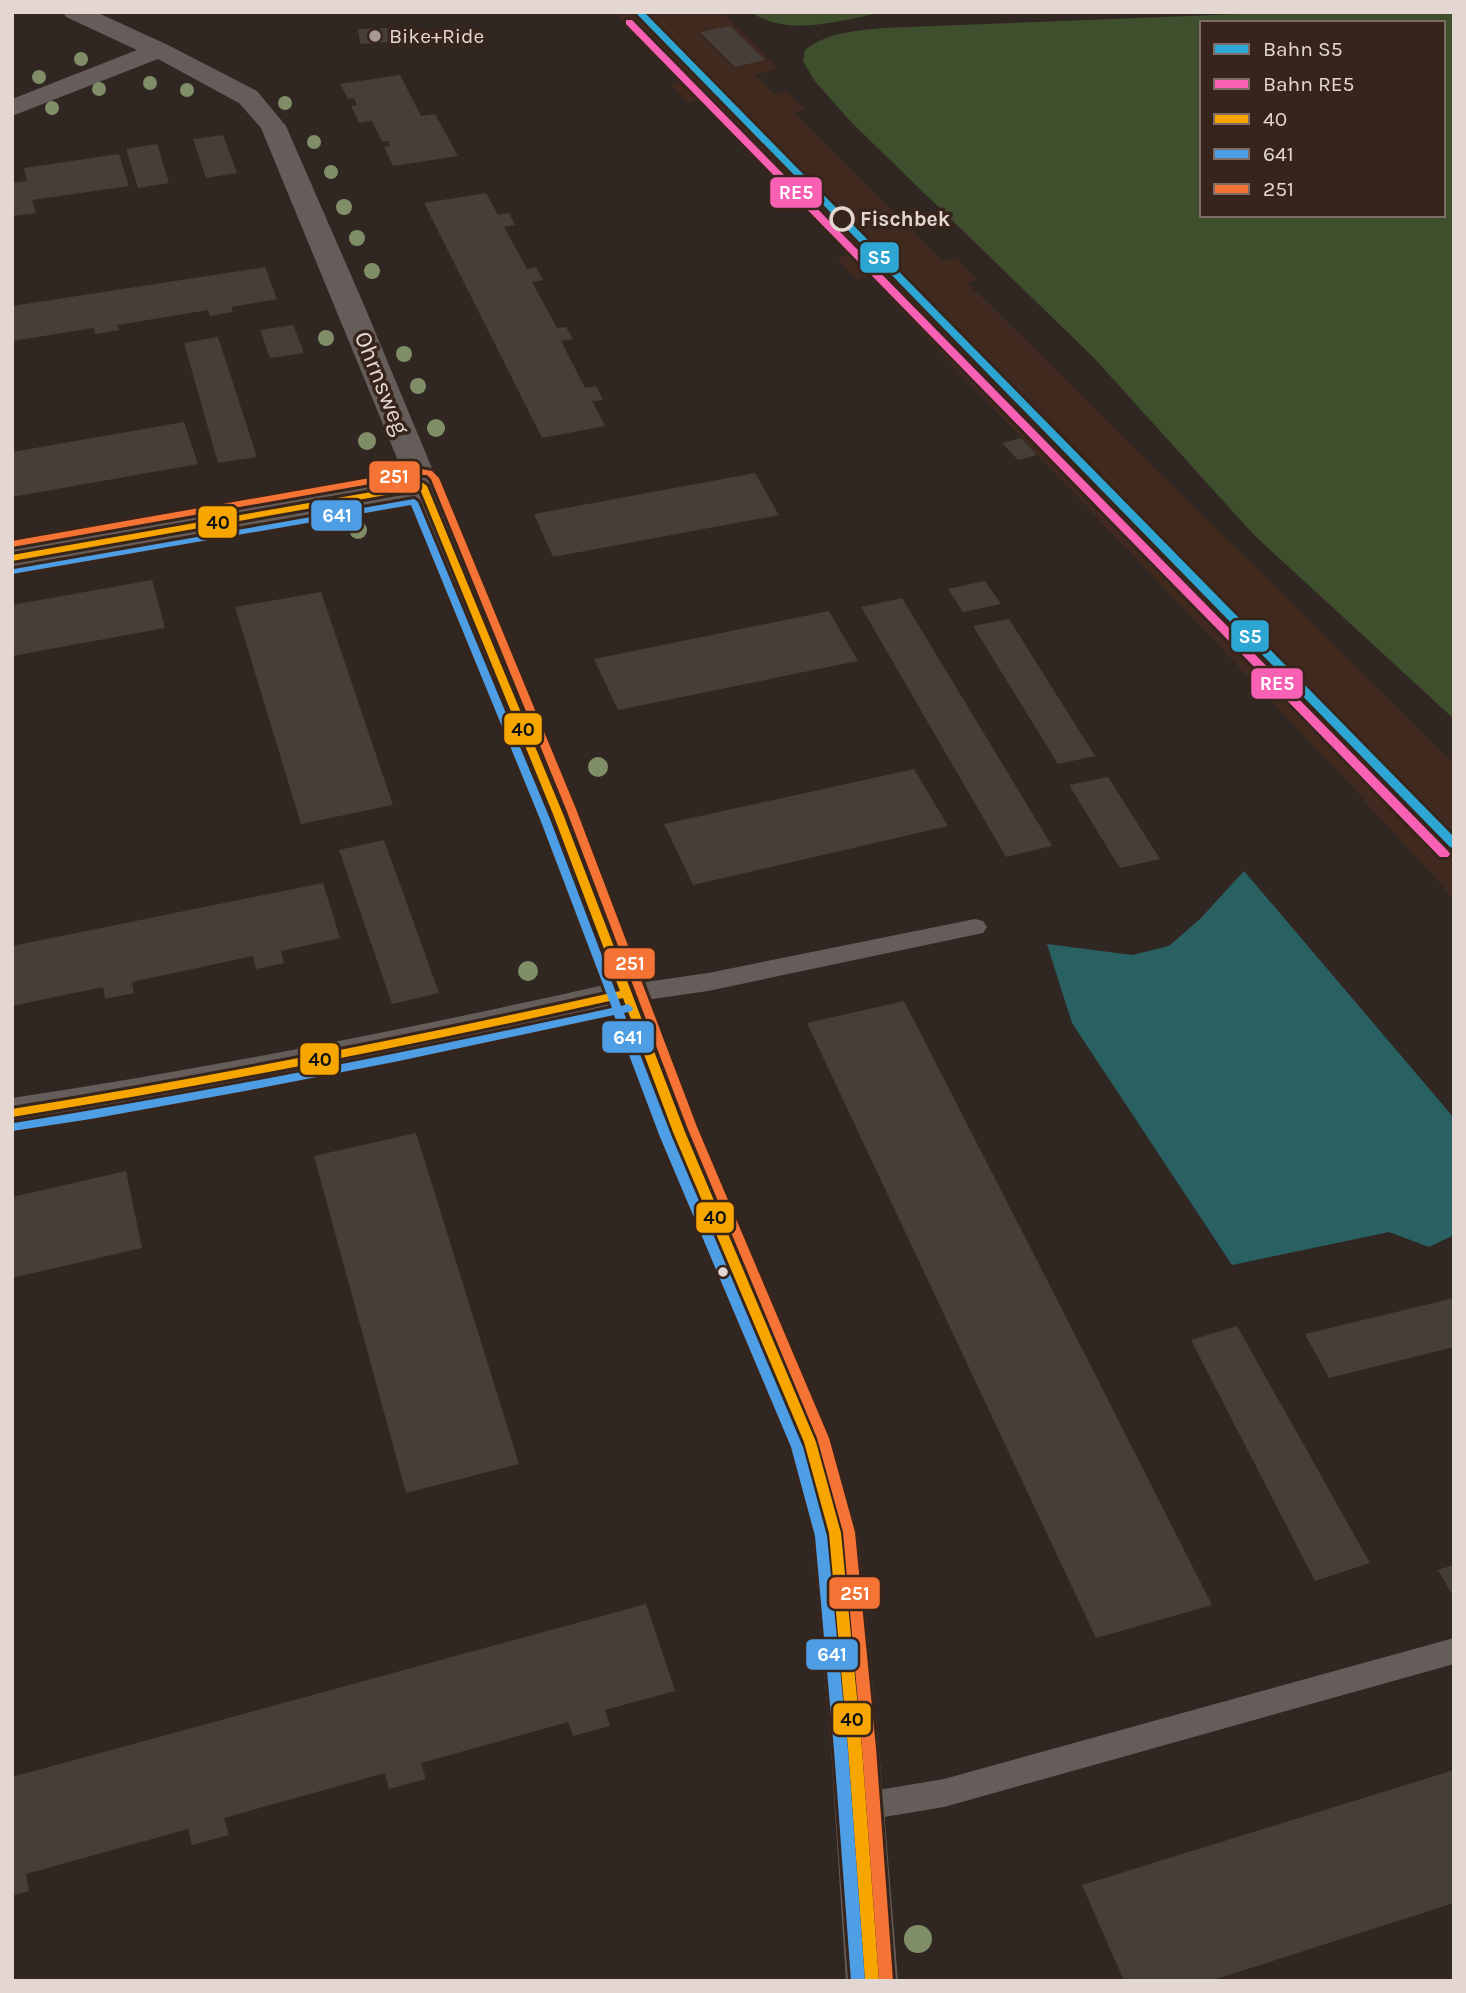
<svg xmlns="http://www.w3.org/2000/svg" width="1466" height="1993" viewBox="0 0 1466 1993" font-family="Karla,sans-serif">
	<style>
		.built { fill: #402a1f }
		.green { fill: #3f4e2d; fill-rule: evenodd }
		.water { fill: #296163 }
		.building { fill: #463e39 }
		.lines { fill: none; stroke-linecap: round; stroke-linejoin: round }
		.service { fill: #655d59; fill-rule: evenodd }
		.minor { fill: #655d59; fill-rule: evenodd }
		.bus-1-casing { stroke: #37251c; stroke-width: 6 }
		.bus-2-casing { stroke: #37251c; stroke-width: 6 }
		.bus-3-casing { stroke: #37251c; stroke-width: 6 }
		.bus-1 { fill: #f7a600; fill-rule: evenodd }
		.bus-2 { fill: #4d9ee5; fill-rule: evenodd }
		.bus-3 { fill: #f57335; fill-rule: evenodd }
		.rail-1-casing { stroke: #37251c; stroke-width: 6 }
		.rail-2-casing { stroke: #37251c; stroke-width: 6 }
		.rail-1 { fill: #2da6d3; fill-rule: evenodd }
		.rail-2 { fill: #f860b3; fill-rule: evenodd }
		.tree { fill: #808e68 }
		.poi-dot { fill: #a59994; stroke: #37251c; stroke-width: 2.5 }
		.stop-dot { fill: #37251c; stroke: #e4d7d2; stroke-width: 3.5 }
		.bus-dot { fill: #e4d7d2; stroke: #37251c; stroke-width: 2.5 }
		.labels { text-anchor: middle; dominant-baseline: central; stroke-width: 7; stroke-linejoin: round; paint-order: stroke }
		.far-poi-label { font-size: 21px; fill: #e4d7d2; stroke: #37251c; text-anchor: start }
		.far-stop-label { font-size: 21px; font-weight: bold; fill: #e4d7d2; stroke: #37251c; text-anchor: start }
		.street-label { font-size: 24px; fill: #e4d7d2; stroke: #37251c }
		.line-badge { stroke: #37251c; stroke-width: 2.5 }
		.badge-label { font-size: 19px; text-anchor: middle; font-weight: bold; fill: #fff }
		.pale-badge-label { font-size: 19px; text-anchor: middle; font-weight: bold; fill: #111 }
	</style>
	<rect width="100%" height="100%" fill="#312722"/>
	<polygon class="built" points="614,12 721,12 778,69 755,75 774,94 786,91 805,109 794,112 944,261 957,258 978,280 967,283 1454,763 1454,899 1344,778 869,277 857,280 837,259 848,255 699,101 688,103 671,85 681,82"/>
	<g class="green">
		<path d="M 751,12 L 884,12 C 842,20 789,38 751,12 Z"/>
		<path d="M 1294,12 L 1454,12 L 1454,719 L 1253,534 L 1095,359 L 853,124 L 814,80 L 803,61 L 805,50 C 828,32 854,31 883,28 ZM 1202,23 L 1443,23 L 1443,215 L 1202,215 Z"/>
	</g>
	<polygon class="water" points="1244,871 1454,1118 1452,1236 1429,1247 1389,1232 1232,1265 1072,1023 1047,944 1132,955 1169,946 1201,918"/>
	<g class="building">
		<polygon points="730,26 765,60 735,67 700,32"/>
		<polygon points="391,28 392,42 360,44 358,29"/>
		<polygon points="400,75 421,116 435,114 458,156 393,166 384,147 390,146 388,141 382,141 372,121 359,123 351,106 357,105 354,98 348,99 340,84"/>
		<polygon points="223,135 237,173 206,178 193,139"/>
		<polygon points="157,144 169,183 138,188 126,149"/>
		<polygon points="119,154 129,186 32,200 36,213 12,216 12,183 27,181 24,168"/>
		<polygon points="486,193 498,215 509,213 515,225 504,227 527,269 536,267 543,280 532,282 557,328 566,327 573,339 561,341 585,388 596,386 603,400 592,401 605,426 542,438 424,203"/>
		<polygon points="265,267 277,299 231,307 233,312 210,316 208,310 117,325 119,330 95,334 94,328 12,341 12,306"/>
		<polygon points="293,325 304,353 270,358 260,330"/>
		<polygon points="218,337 257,457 218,463 184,343"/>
		<polygon points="184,422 198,464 12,497 12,452"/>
		<polygon points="1021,438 1037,455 1018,460 1002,443"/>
		<polygon points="755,473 779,515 553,557 534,514"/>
		<polygon points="152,580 165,628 12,656 12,605"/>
		<polygon points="985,581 1001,604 963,612 948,589"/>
		<polygon points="321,592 393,805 301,824 235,607"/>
		<polygon points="902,598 1052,846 1006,857 861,607"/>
		<polygon points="829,611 858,661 618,710 594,659"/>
		<polygon points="1009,619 1095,756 1058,764 973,626"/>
		<polygon points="914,769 948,826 693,885 664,824"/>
		<polygon points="1108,777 1160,859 1120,868 1069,785"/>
		<polygon points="384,840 439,993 392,1004 339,850"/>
		<polygon points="323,883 340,938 281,951 284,963 256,969 253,956 132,982 134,993 105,999 103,987 12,1006 12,946"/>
		<polygon points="904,1001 1070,1325 1212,1605 1096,1638 807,1023"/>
		<polygon points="416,1133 519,1464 406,1493 314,1156"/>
		<polygon points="126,1171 142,1248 12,1278 12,1197"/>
		<polygon points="1454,1298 1454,1347 1329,1378 1305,1334"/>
		<polygon points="1237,1326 1370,1563 1315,1581 1191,1340"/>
		<polygon points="1454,1565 1454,1598 1438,1570"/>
		<polygon points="646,1604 675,1691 605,1710 610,1726 573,1736 568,1722 421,1763 426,1779 389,1789 385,1773 224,1818 229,1835 192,1845 188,1829 26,1874 29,1891 12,1896 12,1777"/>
		<polygon points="1454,1770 1454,1903 1210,1981 1124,1981 1082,1885"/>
	</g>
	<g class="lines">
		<g class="service">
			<polygon points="975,919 983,921 987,927 983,933 708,991 625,1003 616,1000 613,994 616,988 625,985 708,973"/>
			<polygon points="1454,1638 1454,1664 944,1807 860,1821 849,1817 844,1807 849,1797 860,1793 944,1779"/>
		</g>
		<path class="minor" d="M 63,12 L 96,12 L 168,45 L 257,91 L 286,126 L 364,305 L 576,814 L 699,1132 L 832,1442 L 858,1533 L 879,1749 L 898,1981 L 846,1981 L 831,1749 L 812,1533 L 788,1442 L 659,1132 L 613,1010 C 414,1055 214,1096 12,1128 L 12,1098 C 211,1068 408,1029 604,985 L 540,814 L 413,497 L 12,568 L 12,548 L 406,480 L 261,128 L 239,103 L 158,59 L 12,116 L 12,99 L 137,50 L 66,17 Z"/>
		<g class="bus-1-casing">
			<path id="bus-1" d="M 423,483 L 427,486 L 563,814 L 685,1132 L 816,1442 L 841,1533 L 862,1749 L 879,1981 L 865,1981 L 848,1749 L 829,1533 L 804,1442 L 673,1132 L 623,998 C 420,1044 217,1084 12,1117 L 12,1109 C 216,1076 419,1036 620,991 L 553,814 L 420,489 L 12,561 L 12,555 Z"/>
		</g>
		<g class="bus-2-casing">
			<path id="bus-2" d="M 414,499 L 418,502 L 550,819 L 621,1006 L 628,1004 L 633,1008 L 632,1011 L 624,1013 L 672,1137 L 803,1447 L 827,1536 L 848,1750 L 865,1981 L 851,1981 L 834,1750 L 815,1536 L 791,1447 L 660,1137 L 614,1015 L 399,1061 L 245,1091 L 91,1119 L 12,1131 L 12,1123 L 14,1123 C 214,1091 413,1051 612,1008 L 540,819 L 411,505 L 12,574 L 12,570 L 14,569 Z"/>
		</g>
		<g class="bus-3-casing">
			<polygon id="bus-3" points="421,469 432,471 439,478 576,809 697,1127 829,1438 855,1532 876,1748 893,1981 879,1980 862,1748 843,1532 817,1438 687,1127 566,809 431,479 427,475 421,475 12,547 12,541"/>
		</g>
		<use href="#bus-1" class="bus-1"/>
		<use href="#bus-2" class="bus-2"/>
		<use href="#bus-3" class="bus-3"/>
		<g class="rail-1-casing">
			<polygon id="rail-1" points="635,12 644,12 1454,837 1454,848 1450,847"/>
		</g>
		<g class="rail-2-casing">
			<polygon id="rail-2" points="626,20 632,20 1448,851 1450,854 1448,857 1440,857 626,24"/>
		</g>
		<use href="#rail-1" class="rail-1"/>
		<use href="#rail-2" class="rail-2"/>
	</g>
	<g class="tree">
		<circle cx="81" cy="59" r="7"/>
		<circle cx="39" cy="77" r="7"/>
		<circle cx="150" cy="83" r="7"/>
		<circle cx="99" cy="89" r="7"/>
		<circle cx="187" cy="90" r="7"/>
		<circle cx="285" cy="103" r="7"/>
		<circle cx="52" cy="108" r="7"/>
		<circle cx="314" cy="142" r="7"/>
		<circle cx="331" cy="172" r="7"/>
		<circle cx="344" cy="207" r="8"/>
		<circle cx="357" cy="238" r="8"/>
		<circle cx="372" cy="271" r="8"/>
		<circle cx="326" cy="338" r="8"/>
		<circle cx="404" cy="354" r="8"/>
		<circle cx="418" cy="386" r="8"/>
		<circle cx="436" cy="428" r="9"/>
		<circle cx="367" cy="441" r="9"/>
		<circle cx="358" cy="530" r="9"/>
		<circle cx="598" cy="767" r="10"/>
		<circle cx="528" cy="971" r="10"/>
		<circle cx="918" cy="1939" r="14"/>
	</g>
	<circle class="poi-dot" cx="375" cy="36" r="7"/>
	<circle class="stop-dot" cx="842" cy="219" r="11"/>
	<circle class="bus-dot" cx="723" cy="1272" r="6"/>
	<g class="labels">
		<g class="far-poi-label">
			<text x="389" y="36">Bike+Ride</text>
		</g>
		<g class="far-stop-label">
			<text x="860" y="219">Fischbek</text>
		</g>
		<g class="street-label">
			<text transform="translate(382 383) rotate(68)">Ohrnsweg</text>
		</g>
	</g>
	<g class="line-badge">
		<rect x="769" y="176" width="54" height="33" rx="7" fill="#f860b3"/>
		<rect x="859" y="241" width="41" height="33" rx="7" fill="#2da6d3"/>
		<rect x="368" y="460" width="53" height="34" rx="7" fill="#f57335"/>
		<rect x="310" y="499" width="53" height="33" rx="7" fill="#4d9ee5"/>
		<rect x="197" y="505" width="41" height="34" rx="7" fill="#f7a600"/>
		<rect x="1230" y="619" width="40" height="34" rx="7" fill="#2da6d3"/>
		<rect x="1250" y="667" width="54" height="33" rx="7" fill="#f860b3"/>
		<rect x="503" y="712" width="40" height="34" rx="7" fill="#f7a600"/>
		<rect x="603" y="947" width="53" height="33" rx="7" fill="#f57335"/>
		<rect x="601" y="1020" width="54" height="34" rx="7" fill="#4d9ee5"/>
		<rect x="299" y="1042" width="41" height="34" rx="7" fill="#f7a600"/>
		<rect x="695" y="1201" width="40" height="33" rx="7" fill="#f7a600"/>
		<rect x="828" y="1576" width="53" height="34" rx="7" fill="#f57335"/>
		<rect x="805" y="1638" width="54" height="33" rx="7" fill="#4d9ee5"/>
		<rect x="832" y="1702" width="40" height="34" rx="7" fill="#f7a600"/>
	</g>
	<g class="badge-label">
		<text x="796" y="199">RE5</text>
		<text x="879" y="264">S5</text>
		<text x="394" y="483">251</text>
		<text x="337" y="522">641</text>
		<text x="1250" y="643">S5</text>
		<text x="1277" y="690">RE5</text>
		<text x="630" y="970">251</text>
		<text x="628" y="1044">641</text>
		<text x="855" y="1600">251</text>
		<text x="832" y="1661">641</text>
	</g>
	<g class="pale-badge-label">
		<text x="218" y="529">40</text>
		<text x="523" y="736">40</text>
		<text x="320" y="1066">40</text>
		<text x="715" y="1224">40</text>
		<text x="852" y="1726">40</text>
	</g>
	<rect width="1466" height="1993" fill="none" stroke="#e4d7d2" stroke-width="28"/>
	<rect x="1200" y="21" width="245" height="196" fill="#37251c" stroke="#7c6c65" stroke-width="2"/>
	<rect x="1214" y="44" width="35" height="10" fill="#2da6d3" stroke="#7c6c65" stroke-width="2"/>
	<text x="1263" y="56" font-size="21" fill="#e4d7d2">Bahn S5</text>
	<rect x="1214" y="79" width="35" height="10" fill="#f860b3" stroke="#7c6c65" stroke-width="2"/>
	<text x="1263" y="91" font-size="21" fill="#e4d7d2">Bahn RE5</text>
	<rect x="1214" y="114" width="35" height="10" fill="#f7a600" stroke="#7c6c65" stroke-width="2"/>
	<text x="1263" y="126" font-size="21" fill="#e4d7d2">40</text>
	<rect x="1214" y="149" width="35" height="10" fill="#4d9ee5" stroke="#7c6c65" stroke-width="2"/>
	<text x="1263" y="161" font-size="21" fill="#e4d7d2">641</text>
	<rect x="1214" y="184" width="35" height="10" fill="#f57335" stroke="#7c6c65" stroke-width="2"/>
	<text x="1263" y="196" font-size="21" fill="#e4d7d2">251</text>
</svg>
